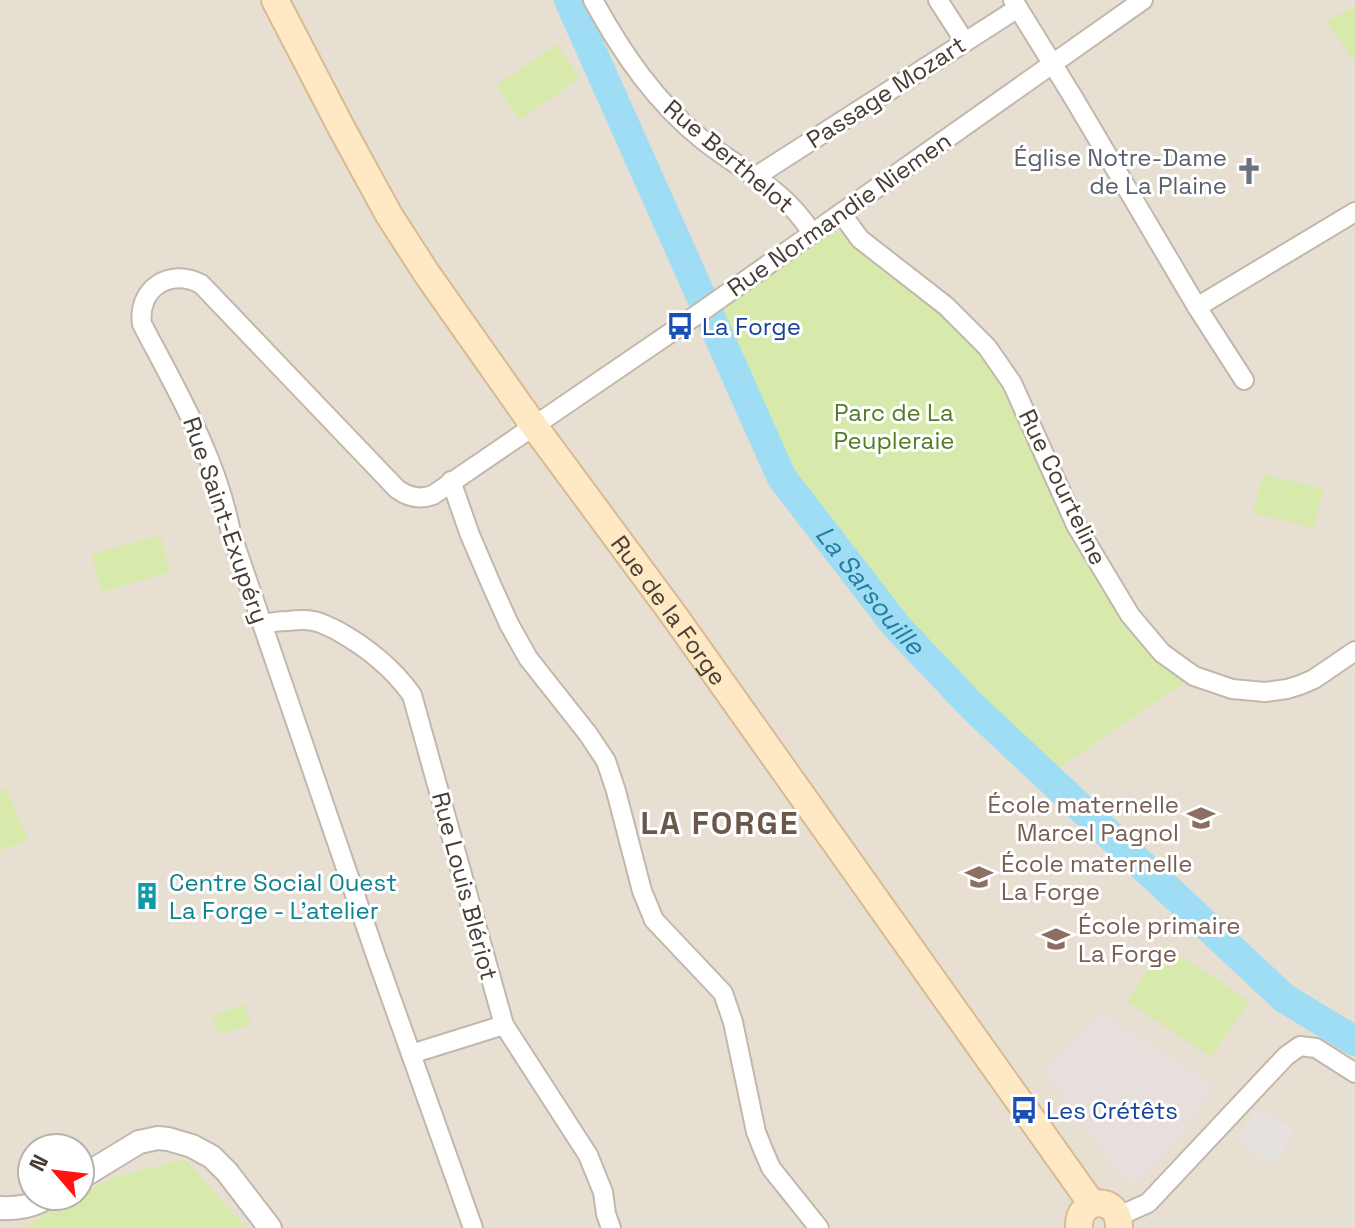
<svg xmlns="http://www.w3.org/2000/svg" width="1355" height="1228" viewBox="0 0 1355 1228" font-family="'Space Grotesk',sans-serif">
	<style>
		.residential { fill: #e8dfd3 }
		.industrial { fill: #e6dfdb }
		.green { fill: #d7eaac }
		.parking { fill: #e4e1de }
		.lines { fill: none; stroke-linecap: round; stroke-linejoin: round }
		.river { stroke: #9fddf4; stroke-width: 30 }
		.minor-casing { stroke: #c3b7ab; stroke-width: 22 }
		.tertiary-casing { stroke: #c3b7ab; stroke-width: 26 }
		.secondary-casing { stroke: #d6bb93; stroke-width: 30 }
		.minor { stroke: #fff; stroke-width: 18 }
		.tertiary { stroke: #fff; stroke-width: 22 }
		.secondary { stroke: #ffe9c4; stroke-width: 26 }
		.labels { text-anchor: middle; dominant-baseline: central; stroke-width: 6; stroke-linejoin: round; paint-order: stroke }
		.street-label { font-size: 24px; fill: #473d35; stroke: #fff }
		.worship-label { font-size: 24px; fill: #5b616d; stroke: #fff; text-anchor: end }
		.transit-label { font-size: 24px; fill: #164399; stroke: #fff; text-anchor: start }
		.park-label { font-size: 24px; fill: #527c25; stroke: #fff }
		.education-label { font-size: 24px; fill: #785e54; stroke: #fff; text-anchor: start }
		.culture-label { font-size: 24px; fill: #0d838f; stroke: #fff; text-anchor: start }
		.water-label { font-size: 26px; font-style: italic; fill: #257d9f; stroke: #fff }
		.district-label { font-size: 32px; font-weight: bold; letter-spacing: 2px; fill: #6a594b; stroke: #fff }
	</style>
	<rect width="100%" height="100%" fill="#f4ede6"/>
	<polygon class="residential" points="0,0 1355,0 1355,1228 247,1228 185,1159 113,1177 80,1195 80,1148 32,1148 32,1196 79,1196 21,1228 0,1228"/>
	<polygon class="industrial" points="1102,1012 1214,1086 1180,1137 1142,1180 1138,1182 1130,1182 1121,1177 1044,1070"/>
	<g class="green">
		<polygon points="1355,6 1355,58 1351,57 1327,21"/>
		<polygon points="557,44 580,78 519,120 496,85"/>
		<polygon points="826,224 893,267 987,347 1130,615 1194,676 1047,776 973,707 897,627 782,478 747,401 718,299"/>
		<polygon points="1263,474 1324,489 1314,528 1253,513"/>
		<polygon points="160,535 171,572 102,592 91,554"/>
		<polygon points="6,788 28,840 0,851 0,791"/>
		<polygon points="1164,945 1249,1001 1211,1057 1127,1001"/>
		<polygon points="244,1004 251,1024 218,1035 212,1015"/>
		<polygon points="185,1159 247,1228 21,1228 113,1177"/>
	</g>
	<polygon class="parking" points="1256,1108 1294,1130 1275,1164 1237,1142"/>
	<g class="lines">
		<path class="river" id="s1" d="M 569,0 L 782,478 L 897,627 L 973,707 L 1284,998 L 1355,1041"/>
		<g class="minor-casing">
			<g id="minor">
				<path d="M 593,0 C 622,53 656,103 704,141 C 728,160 756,175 779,195 C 792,206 803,219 812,233"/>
				<polyline points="938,0 965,42"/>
				<polyline points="1013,0 1073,97 1197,307 1244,380"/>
				<polyline points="755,177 1018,8"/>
				<polyline points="841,213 860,239 946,306 987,347 1012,383 1076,525 1130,615 1162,653 1194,676 1232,689 1265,692 1287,689 1300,685 1314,679 1355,651"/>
				<polyline points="1197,307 1355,212"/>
				<polyline points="451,481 470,535 491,584 509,624 528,658 588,734 606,761 616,791 642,891 654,920 723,993 733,1022 756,1132 764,1152 771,1168 819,1228"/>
				<path d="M 263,625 C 271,622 279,621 288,621 C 296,620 305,619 313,621 C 321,622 329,627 336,630 C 367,647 392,667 412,695 L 504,1025 L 588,1155 L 603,1192 L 606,1214 L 611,1228"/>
				<polyline points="411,1054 504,1025"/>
				<polyline points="1119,1216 1148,1203 1286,1056 1300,1046 1316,1048 1355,1073"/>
				<path d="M 473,1228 L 375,953 L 231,533 C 217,458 177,391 142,324 C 137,289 170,267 201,284 L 397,489 C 408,497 420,500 433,495 L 698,314 L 1143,0"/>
			</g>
		</g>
		<g class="tertiary-casing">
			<g id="tertiary">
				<polyline points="80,1178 139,1142 158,1138 168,1139 192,1146 212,1157 227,1172 270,1228"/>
				<path d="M 0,1208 C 19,1209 33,1206 50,1196"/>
			</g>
		</g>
		<g class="secondary-casing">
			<g id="secondary">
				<path id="s2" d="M 275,0 L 342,129 L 389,215 L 427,274 L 534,426 L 673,614 L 1092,1204"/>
				<path d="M 1079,1228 C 1077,1195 1121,1195 1119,1228"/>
			</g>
		</g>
		<use href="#minor" class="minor"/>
		<use href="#tertiary" class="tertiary"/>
		<use href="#secondary" class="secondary"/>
	</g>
	<defs>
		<g id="church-bare" transform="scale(2.16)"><path d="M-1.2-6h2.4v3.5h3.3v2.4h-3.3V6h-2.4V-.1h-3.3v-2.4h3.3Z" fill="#6b7280" stroke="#fff" stroke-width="2.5" paint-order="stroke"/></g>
		<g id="bus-bare" transform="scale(2.16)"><path d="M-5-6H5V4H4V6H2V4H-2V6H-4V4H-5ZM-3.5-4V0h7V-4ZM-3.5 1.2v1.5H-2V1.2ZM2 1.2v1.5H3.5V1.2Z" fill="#1a4fb4" stroke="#fff" stroke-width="2.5" paint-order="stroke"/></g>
		<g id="school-bare" transform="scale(2.16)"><path d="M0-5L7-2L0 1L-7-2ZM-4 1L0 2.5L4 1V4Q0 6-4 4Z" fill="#8d6e63" stroke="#fff" stroke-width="2.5" paint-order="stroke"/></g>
		<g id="building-bare" transform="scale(2.16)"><path d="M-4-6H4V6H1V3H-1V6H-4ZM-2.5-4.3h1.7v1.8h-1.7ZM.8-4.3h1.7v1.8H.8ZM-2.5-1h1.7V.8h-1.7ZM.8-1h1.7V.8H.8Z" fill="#0f9aa8" stroke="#fff" stroke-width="2.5" paint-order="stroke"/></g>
	</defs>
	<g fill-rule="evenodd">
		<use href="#church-bare" x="1249" y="171"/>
		<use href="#bus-bare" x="680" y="326"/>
		<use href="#school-bare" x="1201" y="818"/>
		<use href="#school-bare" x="979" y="877"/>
		<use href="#building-bare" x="147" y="896"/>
		<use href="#school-bare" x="1056" y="939"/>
		<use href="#bus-bare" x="1024" y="1110"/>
	</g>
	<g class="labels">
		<g class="street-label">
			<text transform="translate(886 92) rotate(-33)">Passage Mozart</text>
			<text transform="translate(729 156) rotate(40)">Rue Berthelot</text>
			<text transform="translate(839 214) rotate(-35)">Rue Normandie Niemen</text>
			<text transform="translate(1063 487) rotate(64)">Rue Courteline</text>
			<text transform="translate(226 520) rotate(71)">Rue Saint-Exupéry</text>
			<text stroke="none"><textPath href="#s2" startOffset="728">Rue de la Forge</textPath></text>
			<text transform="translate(465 886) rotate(75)">Rue Louis Blériot</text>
		</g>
		<g class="worship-label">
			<text x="1227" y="157">Église Notre-Dame<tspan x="1227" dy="28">de La Plaine</tspan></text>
		</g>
		<g class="transit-label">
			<text x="702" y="326">La Forge</text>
			<text x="1046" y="1110">Les Crétêts</text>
		</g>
		<g class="park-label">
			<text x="894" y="412">Parc de La<tspan x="894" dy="28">Peupleraie</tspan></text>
		</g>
		<g class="education-label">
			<text x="1179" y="804" text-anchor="end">École maternelle<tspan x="1179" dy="28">Marcel Pagnol</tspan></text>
			<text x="1001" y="863">École maternelle<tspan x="1001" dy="28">La Forge</tspan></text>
			<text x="1078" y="925">École primaire<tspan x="1078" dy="28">La Forge</tspan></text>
		</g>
		<g class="culture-label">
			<text x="169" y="882">Centre Social Ouest<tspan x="169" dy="28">La Forge - L'atelier</tspan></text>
		</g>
		<g class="water-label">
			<text stroke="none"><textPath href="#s1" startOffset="666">La Sarsouille</textPath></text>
		</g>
		<g class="district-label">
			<text x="720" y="823">LA FORGE</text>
		</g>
	</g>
	<g transform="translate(56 1172) rotate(298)"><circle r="38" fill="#ffffff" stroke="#b5b1ae" stroke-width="2"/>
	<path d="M0-6L14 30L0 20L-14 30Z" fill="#ff1411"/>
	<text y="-12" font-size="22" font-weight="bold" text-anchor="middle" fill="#473d35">N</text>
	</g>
</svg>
